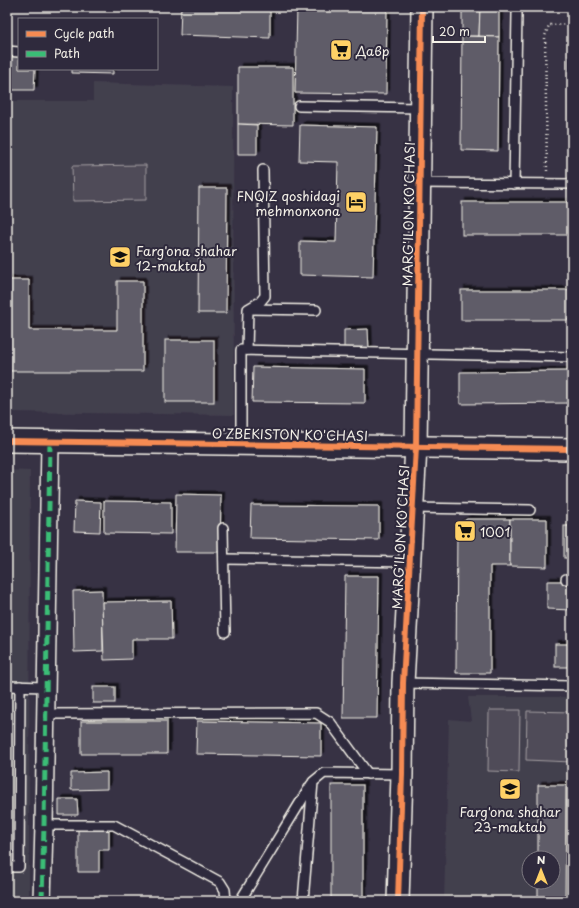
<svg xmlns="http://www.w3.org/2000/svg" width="579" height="908" viewBox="0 0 579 908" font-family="'Playpen Sans',sans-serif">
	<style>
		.built { fill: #433f4e; fill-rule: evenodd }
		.green { fill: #504b59; stroke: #a29ea0 }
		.building { fill: #5f5c67; stroke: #f4f1e8; filter: url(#shadow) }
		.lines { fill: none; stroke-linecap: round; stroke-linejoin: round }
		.service-casing { stroke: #f4f1e8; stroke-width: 12 }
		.minor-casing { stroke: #f4f1e8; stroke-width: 20 }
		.tertiary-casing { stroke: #f4f1e8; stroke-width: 24 }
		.path { stroke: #f4f1e8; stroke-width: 2.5; stroke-dasharray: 1 3; stroke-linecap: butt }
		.service { stroke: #2f2a3d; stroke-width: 9 }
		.minor { stroke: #2f2a3d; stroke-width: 17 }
		.tertiary { stroke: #2f2a3d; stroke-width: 21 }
		.quiet { stroke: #3abd76; stroke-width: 5; stroke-dasharray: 10 5; stroke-linecap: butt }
		.cycleway-casing { stroke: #2f2a3d; stroke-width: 8 }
		.cycleway { stroke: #f68b52; stroke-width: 6 }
		.labels { text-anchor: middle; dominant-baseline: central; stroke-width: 4; stroke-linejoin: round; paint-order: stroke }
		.poi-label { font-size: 13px; fill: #f4f1e8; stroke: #2f2a3d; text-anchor: start }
		.street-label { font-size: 13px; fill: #f4f1e8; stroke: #2f2a3d }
	</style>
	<defs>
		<filter id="shadow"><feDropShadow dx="3.5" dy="-3.5" stdDeviation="0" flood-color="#0009"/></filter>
	</defs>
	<rect width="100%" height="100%" fill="#373244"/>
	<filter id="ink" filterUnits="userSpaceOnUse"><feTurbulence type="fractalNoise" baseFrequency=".025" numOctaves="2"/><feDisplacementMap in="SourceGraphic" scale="8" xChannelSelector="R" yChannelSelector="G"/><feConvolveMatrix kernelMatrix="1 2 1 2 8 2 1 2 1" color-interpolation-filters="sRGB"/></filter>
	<g filter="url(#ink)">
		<g class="built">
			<polygon points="93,83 233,87 234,415 7,412 7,101 93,101"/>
			<polygon points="7,470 30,471 29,826 29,901 7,901"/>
			<path d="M 468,697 L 572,697 L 572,901 L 444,901 L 449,719 L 471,721 ZM 529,858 L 553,858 L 553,882 L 529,882 Z"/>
		</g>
		<g class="green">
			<polygon points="146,165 146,200 73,201 72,166"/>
			<polygon points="489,710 520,710 519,772 488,771"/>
			<polygon points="527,711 572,712 572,762 526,760"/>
		</g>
		<g class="building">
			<polygon points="181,7 270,7 270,38 180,35"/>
			<polygon points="297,7 387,7 386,94 295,93"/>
			<polygon points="462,7 480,7 479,36 462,36"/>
			<polygon points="480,7 499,7 499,37 479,36"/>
			<polygon points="462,36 499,37 498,151 461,150"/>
			<rect x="569" y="36" width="3" height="120"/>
			<polygon points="7,53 19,53 19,69 35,69 34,90 7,90"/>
			<polygon points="238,67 293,67 293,125 238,124"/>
			<polygon points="72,69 113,69 113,74 72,73"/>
			<polygon points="238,124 257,125 257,154 238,154"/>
			<polygon points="300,125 377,127 373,277 300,275 300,241 336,242 338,162 299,161"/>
			<polygon points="199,188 227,188 226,313 198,313"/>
			<rect x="462" y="202" width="110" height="33"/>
			<polygon points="7,280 29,280 29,330 117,330 117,281 143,281 143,371 7,371"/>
			<rect x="461" y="290" width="111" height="30"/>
			<polygon points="368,329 369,350 344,351 344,330"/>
			<rect x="165" y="340" width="49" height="62"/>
			<polygon points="253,367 365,369 365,403 252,402"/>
			<polygon points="572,371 572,403 460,404 460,372"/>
			<polygon points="176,494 221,495 220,552 175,552"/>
			<polygon points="75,501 101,502 100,532 74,531"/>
			<polygon points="104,501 171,502 171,534 104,533"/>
			<polygon points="251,505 379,506 379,540 250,538"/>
			<polygon points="467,519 510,519 510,566 490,566 490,673 456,673 457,525"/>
			<polygon points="510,519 547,519 547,567 510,566"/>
			<rect x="564" y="526" width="8" height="32"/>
			<polygon points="345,576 379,576 377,718 343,718"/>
			<polygon points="547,581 572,581 572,610 547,609"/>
			<polygon points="102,590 103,651 74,652 73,591"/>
			<polygon points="171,601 172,639 132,639 132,659 104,660 102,602"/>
			<rect x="555" y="644" width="17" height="23"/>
			<rect x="93" y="687" width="22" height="16"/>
			<rect x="81" y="721" width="86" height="33"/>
			<polygon points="197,721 321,723 321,756 196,754"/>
			<polygon points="107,772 107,789 71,790 71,773"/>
			<rect x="331" y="785" width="32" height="116"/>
			<polygon points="538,785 566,785 565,901 538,901 538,882 553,882 553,858 538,858"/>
			<polygon points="59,799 77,799 78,815 59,815"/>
			<polygon points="78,830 109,830 109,850 99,850 99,872 78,872"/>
		</g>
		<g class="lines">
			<g class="service-casing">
				<g id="service">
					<polyline points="7,51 19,52"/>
					<polyline points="299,106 420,108"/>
					<polyline points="419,183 572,184"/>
					<polyline points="514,184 517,13"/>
					<polyline points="250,309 316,310"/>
					<polyline points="247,350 248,309 260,302 265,296 263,170"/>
					<polyline points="241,444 241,350 572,357"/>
					<polyline points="413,508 530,510"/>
					<polyline points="223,528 225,632"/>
					<polyline points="224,559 410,562"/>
					<polyline points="566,579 572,579"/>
					<polyline points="403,683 572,686"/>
					<polyline points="7,686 46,687"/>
					<polyline points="46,714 316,713 330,722 368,774"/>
					<polyline points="44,825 114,825 187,864 220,882 225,890 226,901"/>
					<polyline points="7,867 19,867 20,686"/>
					<polyline points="240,901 311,785"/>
					<polyline points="303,901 313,782 324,773 402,774"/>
				</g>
			</g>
			<g class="minor-casing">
				<polyline id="minor" points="42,901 44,825 50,442"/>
			</g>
			<g class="tertiary-casing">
				<g id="tertiary">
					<polyline points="7,441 572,449"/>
					<polyline points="398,901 402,774 403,683 416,447 422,7"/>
				</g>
			</g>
			<polyline class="path" points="547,171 545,36 549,25 572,24"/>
			<use href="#service" class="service"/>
			<use href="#minor" class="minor"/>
			<use href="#tertiary" class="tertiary"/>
			<polyline class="quiet" points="42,901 44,825 50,442"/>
			<g class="cycleway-casing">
				<g id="cycleway">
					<polyline points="7,441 572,449"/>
					<polyline points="398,901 402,774 403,683 416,447 422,7"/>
				</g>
			</g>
			<use href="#cycleway" class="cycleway"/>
		</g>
	</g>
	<defs>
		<g id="supermarket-square" transform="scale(1.15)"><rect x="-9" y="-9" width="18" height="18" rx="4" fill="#ffd166" stroke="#2f2a3d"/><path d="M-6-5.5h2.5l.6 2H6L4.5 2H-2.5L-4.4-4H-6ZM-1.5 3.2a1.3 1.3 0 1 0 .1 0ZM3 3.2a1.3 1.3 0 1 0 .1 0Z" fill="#111"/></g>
		<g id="hotel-square" transform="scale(1.15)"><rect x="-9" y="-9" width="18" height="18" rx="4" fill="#ffd166" stroke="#2f2a3d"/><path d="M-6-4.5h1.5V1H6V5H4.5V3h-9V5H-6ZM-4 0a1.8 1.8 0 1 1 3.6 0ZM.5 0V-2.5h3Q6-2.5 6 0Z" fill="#111"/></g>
		<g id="school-square" transform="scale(1.15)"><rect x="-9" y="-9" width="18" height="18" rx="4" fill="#ffd166" stroke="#2f2a3d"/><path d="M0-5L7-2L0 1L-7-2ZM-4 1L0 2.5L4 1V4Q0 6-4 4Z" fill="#111"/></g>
	</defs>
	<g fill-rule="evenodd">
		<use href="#supermarket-square" x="341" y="50"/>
		<use href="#hotel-square" x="356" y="202"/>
		<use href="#school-square" x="120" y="257"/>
		<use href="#supermarket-square" x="465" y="531"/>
		<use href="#school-square" x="510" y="789"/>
	</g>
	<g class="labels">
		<g class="poi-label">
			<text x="356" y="50">Давр</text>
			<text x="340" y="195" text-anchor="end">FNQIZ qoshidagi<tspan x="340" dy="15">mehmonxona</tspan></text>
			<text x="136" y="250">Farg'ona shahar<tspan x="136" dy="15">12-maktab</tspan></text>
			<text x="480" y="531">1001</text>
			<text x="510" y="811" text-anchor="middle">Farg'ona shahar<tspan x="510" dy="15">23-maktab</tspan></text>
		</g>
		<g class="street-label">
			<text transform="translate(408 214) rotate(-89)">MARG'ILON KO'CHASI</text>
			<text transform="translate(290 434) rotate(1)">O'ZBEKISTON KO'CHASI</text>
			<text transform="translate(400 537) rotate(-87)">MARG'ILON KO'CHASI</text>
		</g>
	</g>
	<rect width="579" height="908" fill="none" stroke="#2f2a3d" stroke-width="24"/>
	<rect x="12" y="12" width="555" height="884" fill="none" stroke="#f4f1e8" stroke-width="1.5" filter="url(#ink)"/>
	<rect x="18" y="18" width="140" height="52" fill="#2f2a3d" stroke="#7e7a81"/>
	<rect x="26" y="31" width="20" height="6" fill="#f68b52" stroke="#7e7a81"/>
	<text x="54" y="38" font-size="12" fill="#f4f1e8">Cycle path</text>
	<rect x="26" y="51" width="20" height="6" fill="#3abd76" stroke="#7e7a81"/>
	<text x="54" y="58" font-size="12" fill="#f4f1e8">Path</text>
	<g transform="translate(541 870)"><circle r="19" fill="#2f2a3d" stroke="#7e7a81"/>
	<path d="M0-3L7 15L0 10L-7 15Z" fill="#ffd166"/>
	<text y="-6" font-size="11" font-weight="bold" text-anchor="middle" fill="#f4f1e8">N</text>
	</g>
	<path d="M433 36v6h52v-6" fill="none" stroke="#f4f1e8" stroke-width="2"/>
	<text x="439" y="36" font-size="12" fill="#f4f1e8" stroke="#2f2a3d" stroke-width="3" paint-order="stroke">20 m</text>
</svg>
